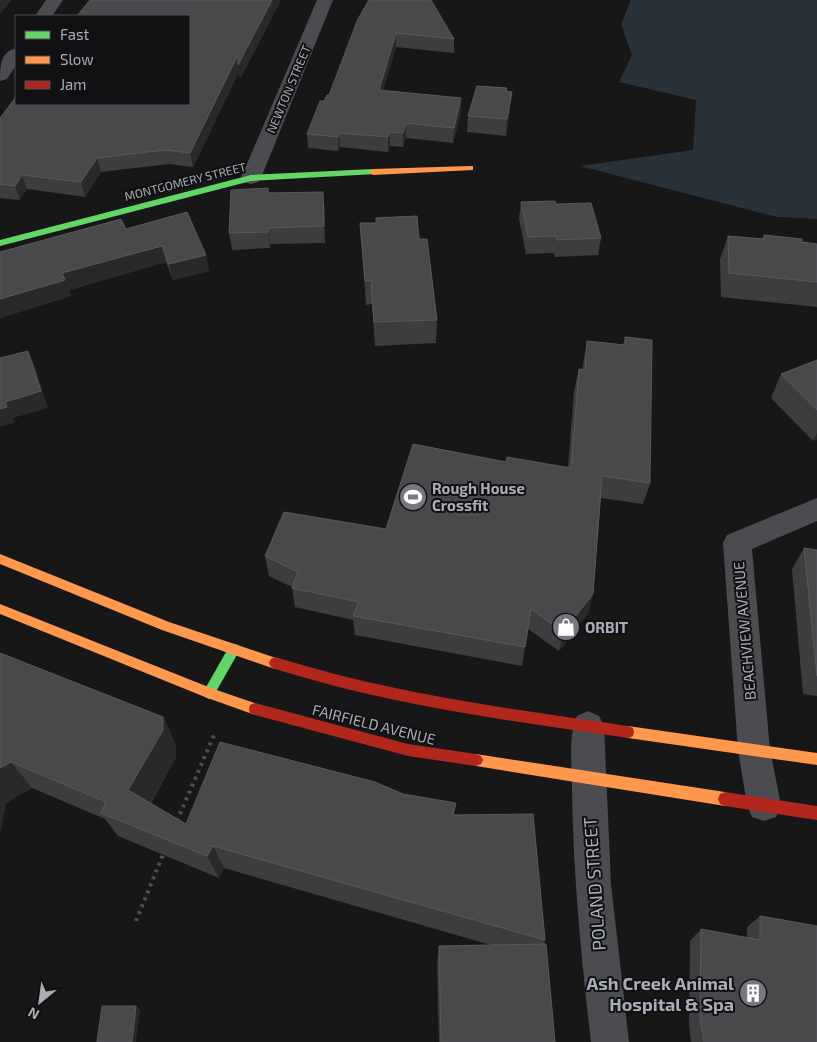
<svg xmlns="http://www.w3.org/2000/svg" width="817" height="1042" viewBox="0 0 817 1042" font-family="'Exo 2',sans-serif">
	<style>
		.water { fill: #2a3239 }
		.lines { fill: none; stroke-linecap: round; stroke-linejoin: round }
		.path { stroke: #4d4e52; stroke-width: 4; stroke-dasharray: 3 4.5; stroke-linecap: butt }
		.street { fill: #4b4c50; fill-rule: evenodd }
		.fast { fill: #63d668; fill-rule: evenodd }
		.slow { fill: #ff974d; fill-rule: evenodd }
		.jam { fill: #b3261e; fill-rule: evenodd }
		.wall { fill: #3d3d3f }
		.shaded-wall { fill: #29292a }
		.building { fill: #49494c; stroke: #58595d }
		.labels { text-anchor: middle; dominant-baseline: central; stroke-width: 4; stroke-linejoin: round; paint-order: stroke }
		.far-street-label { font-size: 12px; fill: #a8adb8; stroke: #111113 }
		.poi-label { font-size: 15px; font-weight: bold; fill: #a8adb8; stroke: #111113; text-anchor: start }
		.street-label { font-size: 15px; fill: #a8adb8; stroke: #111113 }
		.near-street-label { font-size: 18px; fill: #a8adb8; stroke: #111113 }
		.near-poi-label { font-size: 18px; font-weight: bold; fill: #a8adb8; stroke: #111113; text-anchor: end }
	</style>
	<rect width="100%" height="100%" fill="#171717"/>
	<polygon class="water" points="631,0 817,0 817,219 777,217 580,166 693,150 696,100 619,82 632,55 621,24"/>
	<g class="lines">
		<g class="path">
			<polyline points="177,821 214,735"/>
			<polyline points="136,921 164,852"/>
		</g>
		<g class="street">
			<polygon points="46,0 63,0 52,16 35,16"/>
			<polygon points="317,0 333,0 261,178 258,182 251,184 244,182 241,178"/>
			<path d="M 16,48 L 16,65 L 7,79 L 0,81 C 0,67 0,52 16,48 Z"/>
			<polygon points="817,498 817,521 752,549 770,750 781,805 776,817 764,821 752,817 747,805 738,750 723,543 727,535"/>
			<path d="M 588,711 L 599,716 L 604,726 L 611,884 L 629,1042 L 591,1042 C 581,957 573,872 572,787 C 572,764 568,736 577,716 Z"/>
		</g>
		<g class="fast">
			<polygon points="373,169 376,170 376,174 251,181 0,246 0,240 251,175"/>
			<polygon points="234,644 238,645 240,649 238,653 213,697 209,699 205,697 203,693 205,689 230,645"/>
		</g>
		<g class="slow">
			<polygon points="470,166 473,166 473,170 373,175 369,172 373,169"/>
			<polygon points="0,554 169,622 279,659 281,663 279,667 275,669 162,630 0,564"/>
			<polygon points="0,604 211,688 260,705 261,709 260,713 255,715 205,697 0,614"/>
			<polygon points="628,726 817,753 817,765 628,738 623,736 622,732 623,728"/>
			<polygon points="476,754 725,792 730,794 732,799 730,804 725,806 476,766 471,764 469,760 471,756"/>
		</g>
		<g class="jam">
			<path d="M 275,657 C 390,693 509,709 628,726 L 633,728 L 634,732 L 633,736 L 628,738 C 509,721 390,705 275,669 L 271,667 L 269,663 L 271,659 Z"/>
			<polygon points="255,703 408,744 476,754 481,756 483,760 481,764 476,766 408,756 255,715 250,713 249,709 250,705"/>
			<polygon points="725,792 817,806 817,820 725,806 720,804 718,799 720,794"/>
		</g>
	</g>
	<g class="wall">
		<polygon points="281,0 240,79 239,72 193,167 169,164 101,172 85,197 27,189 20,200 0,198 0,118"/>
		<polygon points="358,19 454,39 454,53 396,47 383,90 461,112 453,143 406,138 403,147 390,146 388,152 340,147 338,151 308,148 307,134 324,101 329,95"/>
		<polygon points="507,88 507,92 510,108 506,136 467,132 468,116"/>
		<polygon points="268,188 269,193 325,208 325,243 270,244 270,248 232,250 229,233"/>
		<polygon points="521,202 601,238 598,255 555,257 554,253 526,254 519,219"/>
		<polygon points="360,223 419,239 437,320 436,343 375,346 372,304 366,305"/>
		<polygon points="126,229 206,255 209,271 173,280 166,262 69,290 71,296 0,318 0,252"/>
		<polygon points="764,235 802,242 817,244 817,307 721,297 720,259 728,236 762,239"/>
		<polygon points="625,337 650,483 643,504 601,498 593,594 588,613 559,651 528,629 522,666 355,635 353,620 295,607 292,587 269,576 265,556 386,529 506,462 568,467 574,391 579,369 582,370 587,341 623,345"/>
		<polygon points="817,360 817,439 813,441 771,398 781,374"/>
		<polygon points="804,548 817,550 817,696 803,694 792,569"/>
		<polygon points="0,653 163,717 176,745 176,757 151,803 186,824 455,815 545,940 544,944 555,1042 439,1042 437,964 439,946 491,945 224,868 219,878 118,836 105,819 32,788 6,803"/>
		<polygon points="760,916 817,1042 691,1042 689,1025 690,941 701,929 747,938 747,927"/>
	</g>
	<g class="shaded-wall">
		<polygon points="0,0 12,0 0,14"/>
		<polygon points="272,0 281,0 240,79 239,72 193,167 190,153 238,55"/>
		<polygon points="396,33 396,47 379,104 379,90"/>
		<polygon points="512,92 510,108 506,136 507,119"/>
		<polygon points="461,98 461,112 453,143 454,128"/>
		<polygon points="406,123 406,138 403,147 403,133"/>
		<polygon points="390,132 390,146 388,152 388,137"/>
		<polygon points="339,133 340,147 338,151 338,137"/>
		<polygon points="97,158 101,172 85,197 81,182"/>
		<polygon points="22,175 27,189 20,200 15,186"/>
		<polygon points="323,192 325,208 325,243 324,226"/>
		<polygon points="268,228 270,244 270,248 268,232"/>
		<polygon points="162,246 166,262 69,290 71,296 0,318 0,299 62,273"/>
		<polygon points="206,255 209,271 173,280 169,264"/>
		<polygon points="28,351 35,367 48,408 13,418 15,423 0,427 0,409 5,402"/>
		<polygon points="817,433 817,439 813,441"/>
		<polygon points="593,594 588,613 559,651 563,632"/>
		<polygon points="163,717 176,745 176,757 144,814 128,790"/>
		<polygon points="11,762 32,788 6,803 0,836 0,768"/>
		<polygon points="213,846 224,868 219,878 207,856"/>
		<polygon points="136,1006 140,1010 136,1042 132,1042"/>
	</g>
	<g class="building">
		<polygon points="90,0 272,0 238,65 238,55 190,153 165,150 97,158 81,182 22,175 15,186 0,184 0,118 16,97 16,104 189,104 189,16 77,16"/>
		<polygon points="369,0 431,0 454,39 396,33 379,90 461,98 454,128 406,123 403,133 390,132 388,137 339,133 338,137 307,134 320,101 324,101 327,95 329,95 358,19"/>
		<polygon points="477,86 507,88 506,91 512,92 507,119 468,116"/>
		<polygon points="268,188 268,193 323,192 324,226 268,228 268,232 229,233 231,190"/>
		<polygon points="555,201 556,204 591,203 601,238 557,240 556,236 528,237 521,202"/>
		<polygon points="187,212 206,255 169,264 162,246 62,273 65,280 0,299 0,252 121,219 126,229"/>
		<polygon points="417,216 419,239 427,239 437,320 374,322 371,280 365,281 360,223 376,223 376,218"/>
		<polygon points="764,235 802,239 802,242 817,244 817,282 729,273 728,236 764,239"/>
		<polygon points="625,337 652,340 650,483 602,476 593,594 563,632 531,609 525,647 353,616 359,602 292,588 298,572 265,556 284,512 386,529 413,444 506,462 507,457 571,468 579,369 585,370 587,341 625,345"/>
		<polygon points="28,351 41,391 5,402 7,407 0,409 0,358"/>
		<polygon points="817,360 817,410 781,374"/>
		<polygon points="804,548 817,550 817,676"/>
		<polygon points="0,653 163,717 163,730 128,790 186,824 220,742 375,782 403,794 456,803 453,815 533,814 545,940 213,846 207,856 101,813 106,802 11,762 0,768"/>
		<polygon points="760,916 817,926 817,1042 704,1042 700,1017 701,929 760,940"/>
		<polygon points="546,944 555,1042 441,1042 439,946"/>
		<polygon points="102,1006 136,1006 132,1042 97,1042"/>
	</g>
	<defs>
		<g id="stadium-disc" transform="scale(1.4375)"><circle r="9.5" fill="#757880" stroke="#111113"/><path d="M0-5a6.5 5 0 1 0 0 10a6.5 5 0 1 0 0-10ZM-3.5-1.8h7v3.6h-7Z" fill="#fff"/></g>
		<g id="shop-disc" transform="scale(1.4375)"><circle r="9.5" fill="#757880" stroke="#111113"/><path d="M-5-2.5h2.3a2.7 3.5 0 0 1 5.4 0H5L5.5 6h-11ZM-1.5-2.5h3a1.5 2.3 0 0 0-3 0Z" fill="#fff"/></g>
		<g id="building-disc" transform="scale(1.4375)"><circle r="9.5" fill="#757880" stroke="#111113"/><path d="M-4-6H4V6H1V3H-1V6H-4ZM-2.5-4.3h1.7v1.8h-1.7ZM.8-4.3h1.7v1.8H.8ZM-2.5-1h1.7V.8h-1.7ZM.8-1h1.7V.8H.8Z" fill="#fff"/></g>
	</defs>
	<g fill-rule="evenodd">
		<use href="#stadium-disc" x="413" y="497"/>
		<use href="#shop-disc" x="566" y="627"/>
		<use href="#building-disc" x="753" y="993"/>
	</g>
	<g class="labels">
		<g class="far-street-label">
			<text transform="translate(288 89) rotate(-67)">NEWTON STREET</text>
			<text transform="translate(185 181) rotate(-14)">MONTGOMERY STREET</text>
		</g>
		<g class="poi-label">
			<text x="432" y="488">Rough House<tspan x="432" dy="17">Crossfit</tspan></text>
			<text x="585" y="627">ORBIT</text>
		</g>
		<g class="street-label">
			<text transform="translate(744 631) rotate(-95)">BEACHVIEW AVENUE</text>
			<text transform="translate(374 724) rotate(14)">FAIRFIELD AVENUE</text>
		</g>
		<g class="near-street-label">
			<text transform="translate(594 884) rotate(-94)">POLAND STREET</text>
		</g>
		<g class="near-poi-label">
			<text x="734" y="983">Ash Creek Animal<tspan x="734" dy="21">Hospital &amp; Spa</tspan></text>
		</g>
	</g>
	<rect x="15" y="15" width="175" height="90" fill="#111113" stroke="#4d4f55"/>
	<rect x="25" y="31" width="25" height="8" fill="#63d668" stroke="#4d4f55"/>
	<text x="60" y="40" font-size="15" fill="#a8adb8">Fast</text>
	<rect x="25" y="56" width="25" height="8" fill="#ff974d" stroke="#4d4f55"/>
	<text x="60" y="65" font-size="15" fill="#a8adb8">Slow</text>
	<rect x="25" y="81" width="25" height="8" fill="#b3261e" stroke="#4d4f55"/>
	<text x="60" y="90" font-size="15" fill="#a8adb8">Jam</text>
	<g transform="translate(40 1002) rotate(209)" stroke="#111113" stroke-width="4" paint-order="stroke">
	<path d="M0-4L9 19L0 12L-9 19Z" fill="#a8adb8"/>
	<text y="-8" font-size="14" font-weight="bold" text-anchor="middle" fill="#a8adb8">N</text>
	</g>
</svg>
